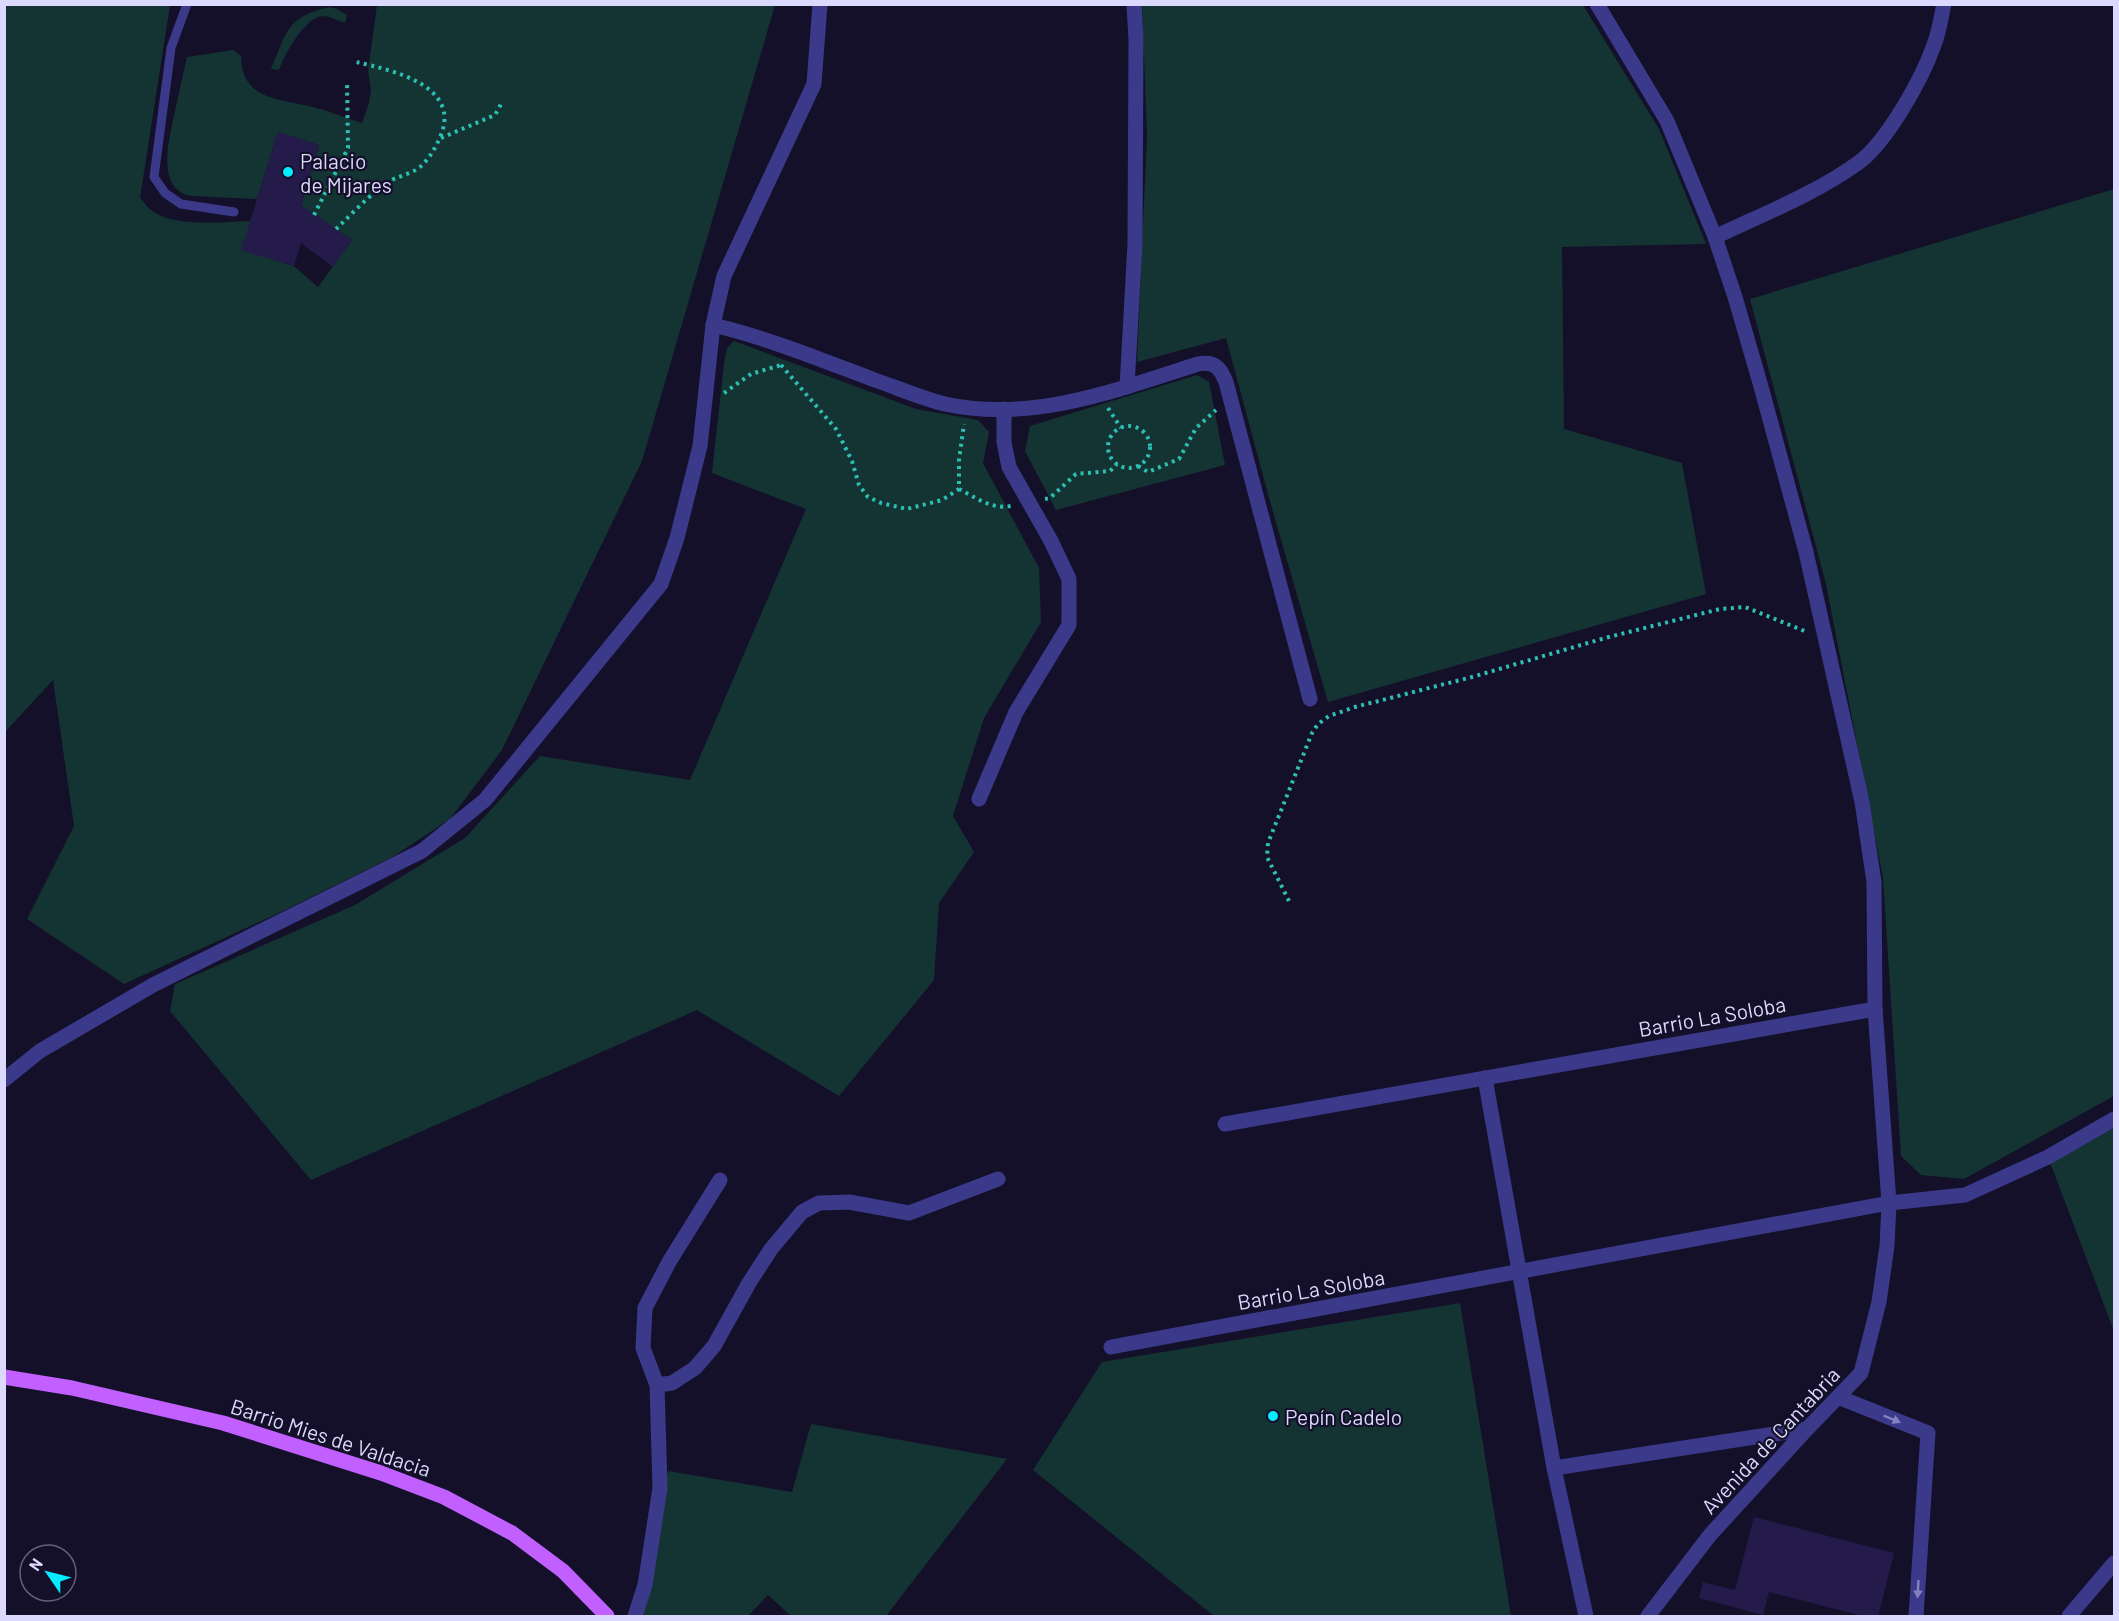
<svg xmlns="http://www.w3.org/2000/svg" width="2119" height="1621" viewBox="0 0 2119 1621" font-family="Barlow,sans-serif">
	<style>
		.green { fill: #133432 }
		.building { fill: #241b4b }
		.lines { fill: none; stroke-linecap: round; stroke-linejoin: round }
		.path { stroke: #2dbfb3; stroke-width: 4; stroke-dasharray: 3 4.5; stroke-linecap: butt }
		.lane { stroke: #3b3a8a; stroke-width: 9 }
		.street { stroke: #3b3a8a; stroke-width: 15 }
		.primary { stroke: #c160ff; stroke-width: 15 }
		.oneway { fill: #8382bf }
		.poi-dot { fill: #05ebff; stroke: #14102a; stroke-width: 2 }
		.labels { text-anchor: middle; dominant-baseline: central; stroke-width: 4.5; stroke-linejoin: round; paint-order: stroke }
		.poi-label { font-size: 21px; fill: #dcd9ff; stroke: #14102a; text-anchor: start }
		.street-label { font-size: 21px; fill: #dcd9ff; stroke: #14102a }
	</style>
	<rect width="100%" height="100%" fill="#14102a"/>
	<g class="green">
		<path d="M 5,5 L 170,5 L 140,198 C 143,201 146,206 150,209 C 171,228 223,222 251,221 L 242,250 L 294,266 L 318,287 L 352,240 L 300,209 L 319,145 L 278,132 L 257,199 L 191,196 C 154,189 170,136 175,111 C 179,93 183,75 187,57 L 233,50 L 241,56 C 241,100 280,99 313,107 C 329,111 346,118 362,123 L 369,103 L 371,90 L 368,70 L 377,5 L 775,5 L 642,461 L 502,750 L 450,819 L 394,856 L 279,913 L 124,984 L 27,919 L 74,826 L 53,680 L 5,732 Z"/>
		<polygon points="1142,5 1583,5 1659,129 1706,244 1562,247 1564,429 1682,463 1706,594 1328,702 1271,505 1226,338 1137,362 1147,135"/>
		<path d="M 329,7 L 337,9 L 347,15 L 345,23 C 338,21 330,16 323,16 C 305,17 284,55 279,70 L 271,69 C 287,32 286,17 329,7 Z"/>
		<polygon points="2114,189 2114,1096 1964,1179 1921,1175 1901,1156 1883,878 1826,584 1750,299"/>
		<polygon points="734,341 916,409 978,420 989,432 983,463 1039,568 1041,622 984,718 953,816 974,852 939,903 934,980 839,1096 697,1010 311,1180 170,1011 175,984 355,905 465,838 540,756 690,780 806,509 712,473 724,364 727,348"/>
		<polygon points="1197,375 1209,382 1225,465 1056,510 1025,451 1030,426"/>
		<polygon points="2114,1119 2114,1331 2048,1157"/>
		<polygon points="1460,1303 1511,1616 1214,1616 1033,1470 1102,1362"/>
		<polygon points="811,1424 1007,1459 886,1616 791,1616 768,1595 748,1616 642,1616 668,1471 792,1492"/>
	</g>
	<g class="building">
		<polygon points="278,132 319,145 301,205 352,240 333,267 301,243 294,266 241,250"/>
		<polygon points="1754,1517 1894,1553 1878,1617 1866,1617 1769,1592 1763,1615 1699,1598 1703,1582 1735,1590"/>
	</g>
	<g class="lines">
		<g class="path">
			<polyline points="441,138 495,115 501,104"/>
			<polyline points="314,215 348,148 347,82"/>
			<path d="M 336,229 C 352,214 368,196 387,183 C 396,176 410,175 420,167 C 429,159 435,149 440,137 C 463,86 392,70 356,62"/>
			<polyline points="781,365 836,429 852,461 859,485 868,497 881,503 907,509 942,500 959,489 959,460 964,424"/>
			<polyline points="724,393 751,374 781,365"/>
			<polyline points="1108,408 1121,428"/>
			<circle cx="1129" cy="447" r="21"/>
			<polyline points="1138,466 1148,472 1179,459 1196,428 1216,410"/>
			<path d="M 959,489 C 975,497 992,510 1011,506"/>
			<polyline points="1045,499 1050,498 1076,474 1110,471 1117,464"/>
			<polyline points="1289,901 1267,857 1268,843 1312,733 1318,724 1329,716 1355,707 1472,677 1605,638 1720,609 1745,607 1807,632"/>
		</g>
		<polyline class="lane" points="187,4 171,48 154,177 165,193 181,204 234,212"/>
		<g class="street">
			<polyline points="1597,4 1667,121 1715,237 1735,297 1760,383 1806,552 1862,802 1874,882 1875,1009 1889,1203 1887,1246 1879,1302 1861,1373 1807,1429 1710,1535 1648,1616"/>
			<path d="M 1715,237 C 1763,214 1815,194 1858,163 C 1887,142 1922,79 1934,45 C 1939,32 1941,18 1944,4"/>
			<path d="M 713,325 C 768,338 819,359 872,379 C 896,387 920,398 945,404 C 1031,423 1117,390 1198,364 C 1214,361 1220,367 1226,382 L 1310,699"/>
			<polyline points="1127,387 1135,244 1136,39 1134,4"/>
			<polyline points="979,799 1016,712 1069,625 1069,579 1051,541 1009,467 1004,442 1004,409"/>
			<polyline points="1485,1078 1554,1468 1586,1616"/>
			<polyline points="4,1080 40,1051 153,985 422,851 485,800 661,584 677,538 700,446 713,325 724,276 814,84 820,4"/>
			<polyline points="1225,1124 1875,1009"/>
			<polyline points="1111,1347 1889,1203 1965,1195 2048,1157 2114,1119"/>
			<polyline points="657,1385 672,1383 695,1368 714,1346 749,1283 771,1249 802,1212 819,1203 849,1202 909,1213 998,1179"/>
			<polyline points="1838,1397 1928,1433 1916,1616"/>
			<polyline points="1554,1468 1807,1429"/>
			<polyline points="635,1616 645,1585 660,1488 657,1385 643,1348 645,1308 669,1262 720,1180"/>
			<polyline points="2069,1616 2114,1563"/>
		</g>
		<polyline class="primary" points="4,1377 72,1388 223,1423 381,1473 444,1497 512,1533 563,1571 607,1616"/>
	</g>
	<defs><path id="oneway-solid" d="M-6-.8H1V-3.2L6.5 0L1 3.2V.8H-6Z" transform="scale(1.5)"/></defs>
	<g class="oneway">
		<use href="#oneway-solid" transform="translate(1892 1419) rotate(22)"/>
		<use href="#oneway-solid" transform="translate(1918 1589) rotate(93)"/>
	</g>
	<g class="poi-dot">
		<circle cx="288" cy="172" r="6"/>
		<circle cx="1273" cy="1416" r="6"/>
	</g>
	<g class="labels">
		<g class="poi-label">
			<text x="300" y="160">Palacio<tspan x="300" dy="24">de Mijares</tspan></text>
			<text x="1285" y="1416">Pepín Cadelo</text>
		</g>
		<g class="street-label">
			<text transform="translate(1712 1016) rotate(-10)">Barrio La Soloba</text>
			<text transform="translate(1311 1289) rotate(-10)">Barrio La Soloba</text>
			<text transform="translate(331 1437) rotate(18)">Barrio Mies de Valdacia</text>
			<text transform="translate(1770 1440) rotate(-47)">Avenida de Cantabria</text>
		</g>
	</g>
	<rect width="2119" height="1621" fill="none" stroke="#dcd9ff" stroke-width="12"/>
	<g transform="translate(48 1573) rotate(305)"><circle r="28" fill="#14102a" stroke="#64607f" stroke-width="1.5"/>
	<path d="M0-4.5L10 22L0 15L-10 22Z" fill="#05ebff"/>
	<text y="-9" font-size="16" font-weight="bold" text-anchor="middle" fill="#dcd9ff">N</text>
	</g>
</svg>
